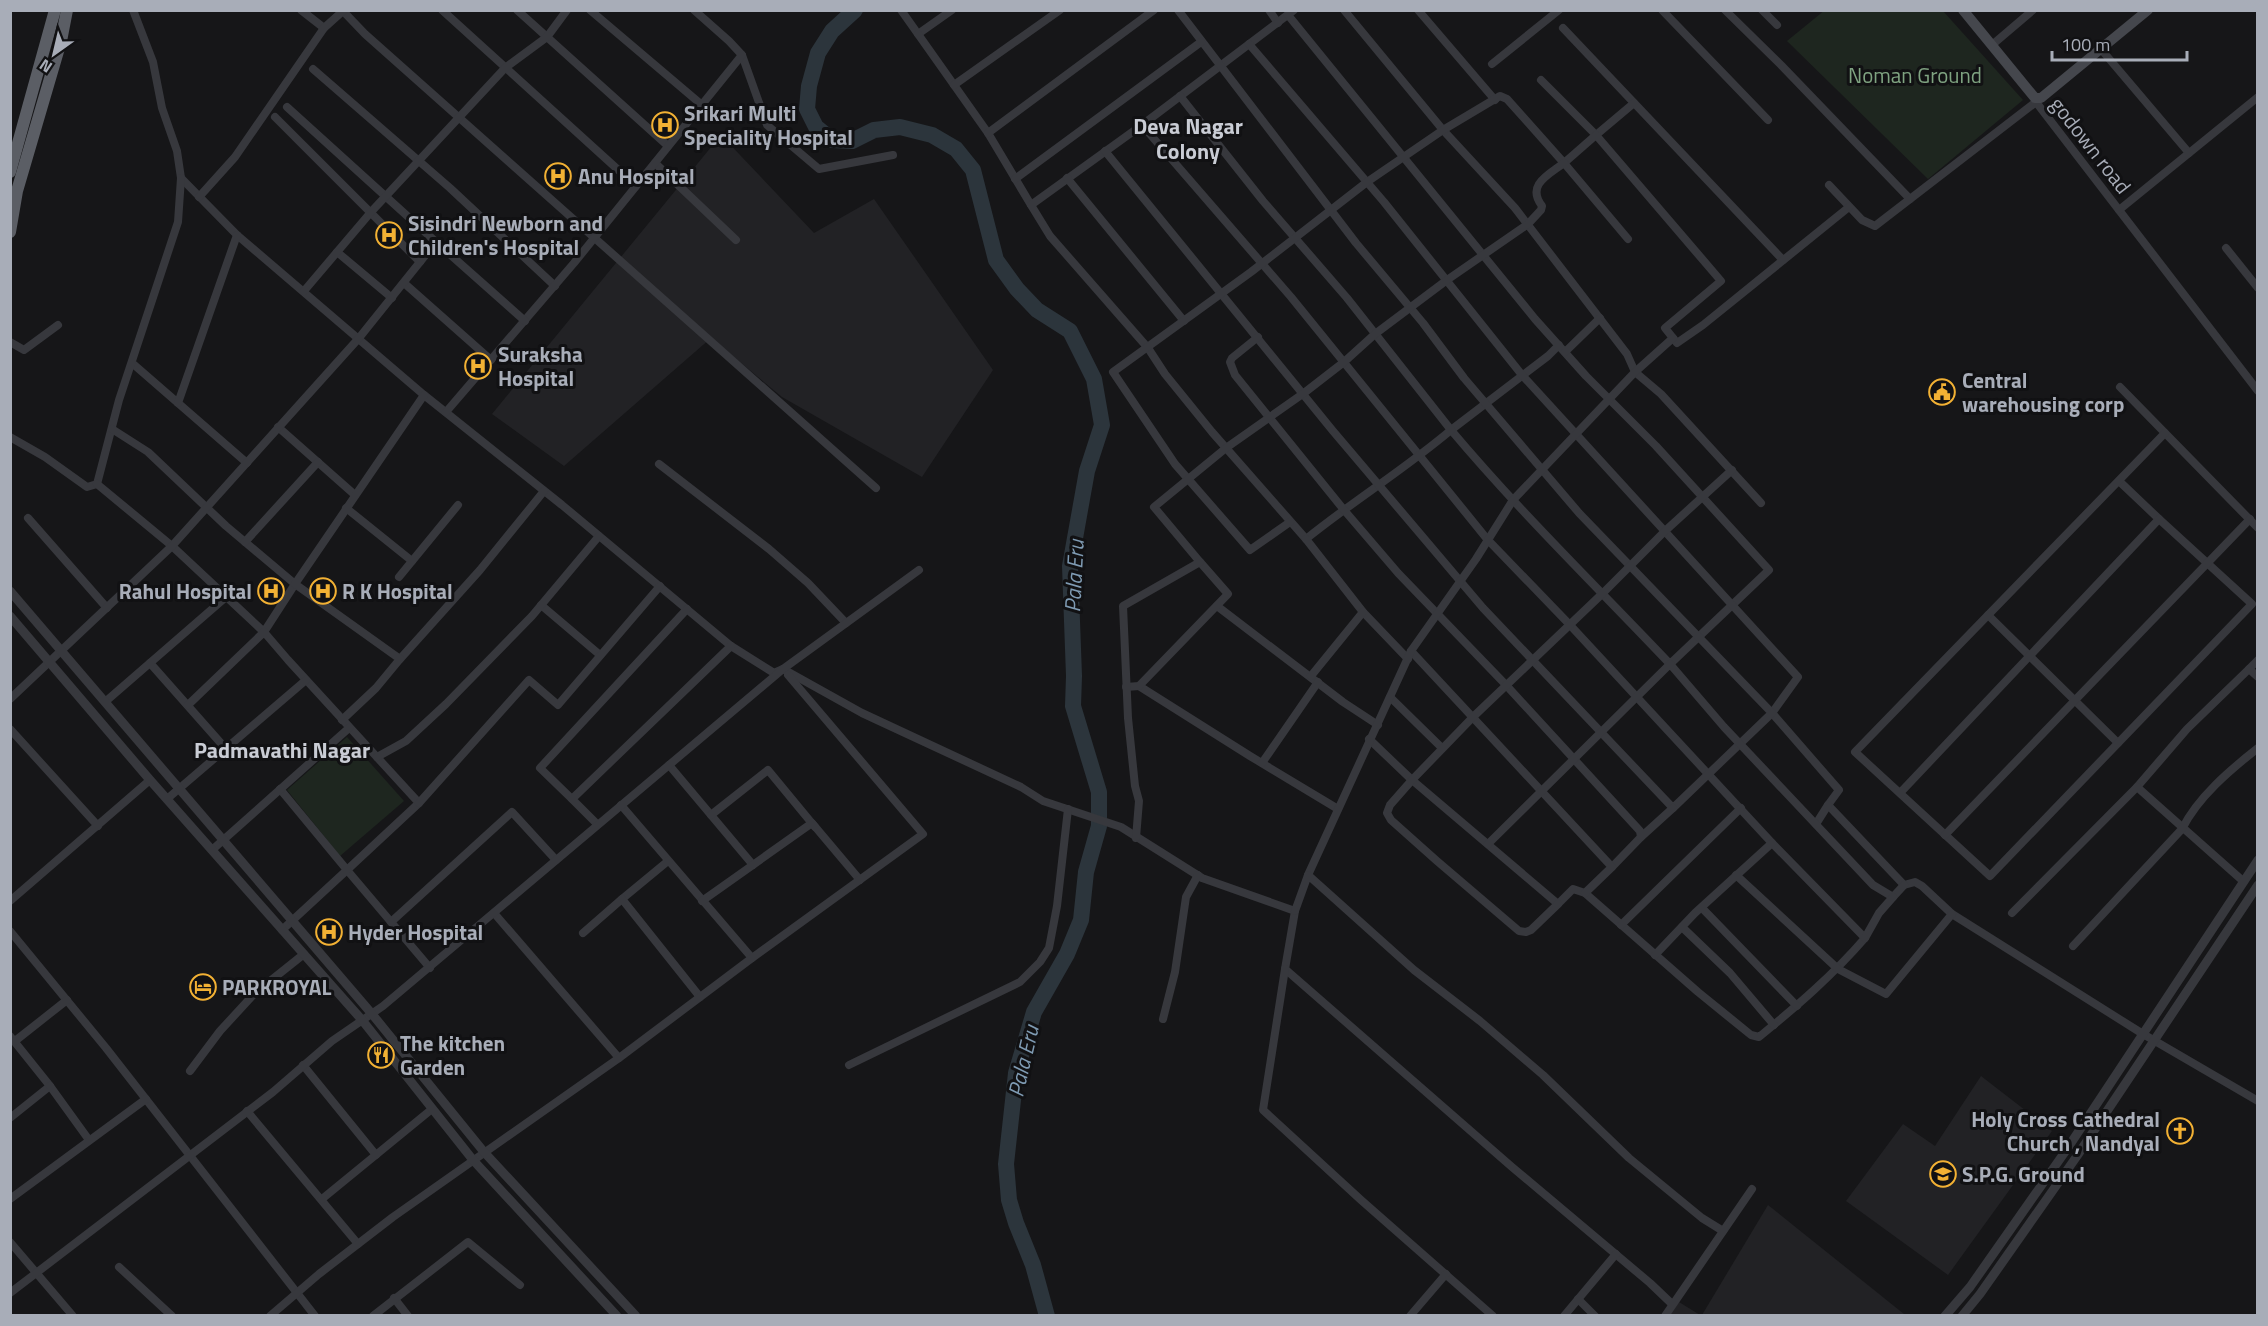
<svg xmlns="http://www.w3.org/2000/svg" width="2268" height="1326" viewBox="0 0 2268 1326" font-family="'Titillium Web',sans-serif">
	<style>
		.built { fill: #222225 }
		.green { fill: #1e261f }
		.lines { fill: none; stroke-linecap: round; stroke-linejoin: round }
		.river { stroke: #2c353c; stroke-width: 16 }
		.minor { stroke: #37383d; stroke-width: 8 }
		.tertiary { stroke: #37383d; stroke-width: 9 }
		.secondary { stroke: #45474d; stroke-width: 10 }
		.trunk { stroke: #5b5e65; stroke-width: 12 }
		.labels { text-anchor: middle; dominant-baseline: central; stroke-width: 6; stroke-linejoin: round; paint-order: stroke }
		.park-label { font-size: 21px; fill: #7fa381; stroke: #111113 }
		.poi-label { font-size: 21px; font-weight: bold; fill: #a8adb8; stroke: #111113; text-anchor: start }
		.street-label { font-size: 21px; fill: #a8adb8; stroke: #111113 }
		.neighbourhood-label { font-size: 22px; font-weight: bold; fill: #c9ccd4; stroke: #111113 }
		.water-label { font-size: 22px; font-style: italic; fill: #7f9bb3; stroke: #111113 }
	</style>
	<rect width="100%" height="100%" fill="#161618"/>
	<g class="built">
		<polygon points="721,135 814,233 874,199 993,370 922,477 782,397 711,338 564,466 492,414"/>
		<polygon points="1981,1076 2052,1131 1948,1275 1846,1201 1903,1124 1935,1146"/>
		<polygon points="1768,1205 1904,1314 1903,1315 1702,1315"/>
		<polygon points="1679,1302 1700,1315 1670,1315"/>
	</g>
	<g class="green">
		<polygon points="1825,10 1943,11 2023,100 1928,179 1787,41"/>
		<polygon points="347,737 404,801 340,856 287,790"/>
	</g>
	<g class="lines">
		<polyline class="river" points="855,10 832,31 818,53 809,86 807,109 816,127 832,140 852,141 874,130 900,127 932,135 956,149 973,170 996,260 1017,289 1037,310 1070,331 1094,379 1102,425 1087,471 1070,566 1074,676 1073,706 1099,792 1099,826 1086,872 1081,920 1067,954 1034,1012 1016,1073 1006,1164 1009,1200 1016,1223 1033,1265 1047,1316"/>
		<g class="minor">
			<polyline points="133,10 153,62 162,108 177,151 181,178 237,235 424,395 562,505 731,646 774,673 783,669 862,713 1021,787 1043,801 1121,827 1202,878 1295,911 1285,969 1512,1167 1650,1283 1672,1304"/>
			<polyline points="301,10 324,28"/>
			<polyline points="442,10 636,186"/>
			<polyline points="517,10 668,146"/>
			<polyline points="590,10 702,105"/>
			<polyline points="901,10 918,34 952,10"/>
			<polyline points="1269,10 1278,23"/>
			<path d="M 1294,10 L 1142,125 L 1291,297 L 1487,539 L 1570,625 L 1772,843 L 1865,938 C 1833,975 1797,1006 1759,1037 L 1751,1035 L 1698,992 L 1585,893 L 1573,889 L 1558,904 L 1412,780 L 1369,739"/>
			<polyline points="1344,10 1443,130 1515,208 1627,354 1635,372 1661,394 1761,503"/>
			<polyline points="1418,10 1495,100"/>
			<polyline points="1662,10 1768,120"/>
			<polyline points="1725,10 1781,65 1910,199"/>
			<polyline points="1762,10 1777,25"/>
			<polyline points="343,11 365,34 876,488"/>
			<path d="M 1288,15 L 1535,319 L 1586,376 L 1656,446 L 1769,570 L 1670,664 C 1597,587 1520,512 1451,430 L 1548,356 L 1559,345"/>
			<polyline points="1563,28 1783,260"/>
			<polyline points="918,34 988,133 1031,205"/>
			<polyline points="1249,44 1384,202 1522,375 1798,677 1772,713 1839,790 1828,805 1904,885 1915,882 1922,886 1952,914 2143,1034 2258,1101"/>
			<polyline points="1992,45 2033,10"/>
			<polyline points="2100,48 2189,153"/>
			<polyline points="742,55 767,125 819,169 893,155"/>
			<polyline points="1492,64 1559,10"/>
			<polyline points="313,69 450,188 555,286"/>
			<polyline points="1541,80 1596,135 1634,103"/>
			<polyline points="954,85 1060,10"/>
			<polyline points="287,107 436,242"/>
			<polyline points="275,117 420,262"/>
			<path d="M 1142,125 L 1031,205 L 1050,236 L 1148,348 L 1165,374 L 1212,432 L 1306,539 C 1353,501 1405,469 1451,430 L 1347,298 L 1263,201 L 1180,96"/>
			<polyline points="988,133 1154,10"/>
			<polyline points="1105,151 1333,431 1483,608 1673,808 1772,713 1579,513 1464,378 1423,323 1356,243 1178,10"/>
			<polyline points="655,163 736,240"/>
			<polyline points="1067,178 1184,321"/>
			<polyline points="1015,179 1201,42"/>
			<polyline points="1829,185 1862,220 1875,226 2036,102 2258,391"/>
			<polyline points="199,197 235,157 324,28 344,10"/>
			<polyline points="2119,210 2258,97"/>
			<polyline points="2226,248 2258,288"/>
			<polyline points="337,252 392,298"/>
			<polyline points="404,283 491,360"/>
			<polyline points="304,291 371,212 505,68 547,37 567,10"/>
			<polyline points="1258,337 1232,358 1230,362 1235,375 1344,510 1398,573 1506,685 1640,831 1641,837 1612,867"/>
			<polyline points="10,342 24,350 58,325"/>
			<polyline points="1565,352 1600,318"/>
			<polyline points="132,363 247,463"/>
			<polyline points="2120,387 2258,528"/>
			<polyline points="178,403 237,235"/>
			<polyline points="446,412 574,263 742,55 729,41 694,10"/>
			<polyline points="278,427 355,495"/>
			<polyline points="10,437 45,457 87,487 97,484 119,400 178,222 181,178"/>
			<polyline points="659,464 769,549 808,583 846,623"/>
			<polyline points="2119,481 2159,519"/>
			<polyline points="97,484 172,546 264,632 295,584 226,526 148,452 112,429"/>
			<polyline points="346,508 412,561"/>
			<polyline points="28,518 107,608"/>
			<polyline points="1290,522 1250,550 1175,464 1113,372 1251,272 1367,182 1443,130 1500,96 1507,99 1564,163 1596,135 1721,281 1665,328 1677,343 1703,325 1849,207"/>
			<polyline points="1306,539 1363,612 1408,659"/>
			<polyline points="245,542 318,462"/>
			<polyline points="399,577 458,505"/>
			<polyline points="541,605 600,655"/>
			<polyline points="1217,606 1343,702 1378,725"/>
			<polyline points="1988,615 2118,743"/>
			<polyline points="1411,651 1612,867 1585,893"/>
			<polyline points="400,659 480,570 544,491"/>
			<polyline points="150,663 226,749"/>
			<polyline points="2249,669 2258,660"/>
			<polyline points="1311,676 1363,612"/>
			<polyline points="1139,686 1250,756 1338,809"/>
			<polyline points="1126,687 1139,686 1228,594 1200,562"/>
			<polyline points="1390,697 1442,748"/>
			<polyline points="10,699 172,546 359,338 436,242 525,321"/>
			<polyline points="105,702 226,597"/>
			<polyline points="188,705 264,632 288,660 419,803 347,870 430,968"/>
			<polyline points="342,720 376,688 400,659 295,584 424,395"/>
			<polyline points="10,729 98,826"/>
			<polyline points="377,757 406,741 446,704 532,616 599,536"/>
			<polyline points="1262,763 1318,682"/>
			<polyline points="669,765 753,865"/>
			<polyline points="2137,787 2187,729 2249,669 2258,677"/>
			<polyline points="280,789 347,870 282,930"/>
			<polyline points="1900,793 2159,519 2252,604 1990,876 1855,752 2165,433"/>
			<polyline points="167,799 306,680"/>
			<polyline points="572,799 540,768 687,609"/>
			<polyline points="419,803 529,680 558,705 660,586"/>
			<polyline points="621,805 752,958"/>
			<polyline points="711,815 768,770 815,827"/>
			<polyline points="597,824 572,799 731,646"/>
			<polyline points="1816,824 1828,805"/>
			<polyline points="1945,835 2250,519"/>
			<polyline points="1641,837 1673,808"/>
			<path d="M 1136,838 L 1139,801 L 1135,786 L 1128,718 L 1123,606 L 1200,562 L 1154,507 L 1226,448 L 1304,393 L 1344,362 L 1375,334 L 1447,280 L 1528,224 L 1541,210 L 1542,206 C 1526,185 1548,175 1564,163 L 1628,239"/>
			<polyline points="1488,844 1670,664 1724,727 1873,885 1893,897 1904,885"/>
			<polyline points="212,850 349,728"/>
			<polyline points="668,861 622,899 700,997"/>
			<polyline points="1308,875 1411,651 1476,559 1513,500 1635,372 1673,338"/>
			<polyline points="1736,875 1838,969 1886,994 1952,914"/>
			<polyline points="10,901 150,780"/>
			<polyline points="702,901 812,823 860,880"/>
			<polyline points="1558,904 1531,930 1526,932 1519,931 1437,861 1391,820 1387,813 1390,805 1412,780 1473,717 1603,593 1665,531 1732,470"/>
			<polyline points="1702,908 1797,1006"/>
			<polyline points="1295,911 1308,875 1414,970 1480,1021 1543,1075 1629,1158 1702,1218 1723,1231"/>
			<polyline points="494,913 619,1058"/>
			<polyline points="2012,913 2137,787 2243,881"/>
			<polyline points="391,922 512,812 556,860"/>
			<polyline points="1621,925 1741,808"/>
			<polyline points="1682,927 1730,973 1774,1025"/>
			<polyline points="10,931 106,1048 315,1316"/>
			<polyline points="583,933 622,899"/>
			<polyline points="1865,938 1879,913 1893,897"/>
			<path d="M 2073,946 L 2182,829 C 2198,797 2230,770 2258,748"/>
			<polyline points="1655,955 1695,913 1772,843"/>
			<polyline points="1285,969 1263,1110 1361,1200 1493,1316"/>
			<polyline points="1163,1019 1175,972 1186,897 1198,875"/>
			<polyline points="10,1036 50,1086 10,1118"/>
			<polyline points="15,1041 67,1000"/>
			<polyline points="303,1065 376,1155"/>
			<polyline points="849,1065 1020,982 1040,962 1049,948 1057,906 1068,809"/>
			<polyline points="190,1071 220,1031 255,993 304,954"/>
			<polyline points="50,1086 89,1140"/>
			<polyline points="247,1111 358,1244"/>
			<polyline points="10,1199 146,1099"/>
			<polyline points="322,1199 432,1109"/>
			<polyline points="10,1242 73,1316"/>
			<polyline points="119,1267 172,1316"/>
			<polyline points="10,1293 273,1092 332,1041 383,1006 783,669 919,570"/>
			<polyline points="394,1298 408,1316"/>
			<polyline points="1578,1299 1595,1316"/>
			<polyline points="270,1316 319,1274 393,1217 619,1058 752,958 923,834 788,675"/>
			<polyline points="373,1316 468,1242 520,1285"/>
			<polyline points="1410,1316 1446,1274"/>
			<polyline points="1564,1316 1616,1254"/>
			<polyline points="1665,1316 1752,1189"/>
		</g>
		<g class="tertiary">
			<polyline points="10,591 372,1014 484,1152 636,1316"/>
			<polyline points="10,616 150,780 362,1020 473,1160 617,1316"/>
			<polyline points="1945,1316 1970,1287 2067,1149 2258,860"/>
			<polyline points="1962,1316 1980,1294 2077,1156 2258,885"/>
		</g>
		<polyline class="secondary" points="1963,10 2035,98 2041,98 2148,10"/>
		<g class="trunk">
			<polyline points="10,172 55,10"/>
			<polyline points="10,232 17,191 61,41 67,10"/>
		</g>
	</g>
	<defs>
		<g id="hospital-ring" transform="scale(1.35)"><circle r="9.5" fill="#111113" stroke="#f2b134" stroke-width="1.5"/><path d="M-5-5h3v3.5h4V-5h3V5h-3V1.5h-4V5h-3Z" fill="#f2b134"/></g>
		<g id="civic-ring" transform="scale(1.35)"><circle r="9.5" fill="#111113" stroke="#f2b134" stroke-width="1.5"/><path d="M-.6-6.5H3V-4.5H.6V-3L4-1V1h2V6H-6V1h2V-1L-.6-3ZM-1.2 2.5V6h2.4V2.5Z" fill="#f2b134"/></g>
		<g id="hotel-ring" transform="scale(1.35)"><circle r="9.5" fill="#111113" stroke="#f2b134" stroke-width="1.5"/><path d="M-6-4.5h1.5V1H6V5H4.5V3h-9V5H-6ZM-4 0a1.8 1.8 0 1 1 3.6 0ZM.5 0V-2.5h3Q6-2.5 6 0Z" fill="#f2b134"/></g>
		<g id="restaurant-ring" transform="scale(1.35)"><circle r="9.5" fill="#111113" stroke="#f2b134" stroke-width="1.5"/><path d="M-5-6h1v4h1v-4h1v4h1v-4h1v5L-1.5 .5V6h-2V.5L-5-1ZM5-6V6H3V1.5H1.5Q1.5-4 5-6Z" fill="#f2b134"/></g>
		<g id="church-ring" transform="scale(1.35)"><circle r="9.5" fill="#111113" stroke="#f2b134" stroke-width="1.5"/><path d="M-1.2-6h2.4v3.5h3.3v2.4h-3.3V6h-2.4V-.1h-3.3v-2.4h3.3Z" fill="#f2b134"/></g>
		<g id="school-ring" transform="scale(1.35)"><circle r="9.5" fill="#111113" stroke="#f2b134" stroke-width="1.5"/><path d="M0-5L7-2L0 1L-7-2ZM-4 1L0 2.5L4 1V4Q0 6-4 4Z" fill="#f2b134"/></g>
	</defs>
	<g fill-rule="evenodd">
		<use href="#hospital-ring" x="665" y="125"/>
		<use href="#hospital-ring" x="558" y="176"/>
		<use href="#hospital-ring" x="389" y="235"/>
		<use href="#hospital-ring" x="478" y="366"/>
		<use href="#civic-ring" x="1942" y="392"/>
		<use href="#hospital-ring" x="271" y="591"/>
		<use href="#hospital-ring" x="323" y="591"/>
		<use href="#hospital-ring" x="329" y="932"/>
		<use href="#hotel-ring" x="203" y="987"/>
		<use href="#restaurant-ring" x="381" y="1055"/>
		<use href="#church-ring" x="2180" y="1131"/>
		<use href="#school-ring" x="1943" y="1174"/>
	</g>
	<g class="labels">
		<g class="park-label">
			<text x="1915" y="75">Noman Ground</text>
		</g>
		<g class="poi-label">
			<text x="684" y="113">Srikari Multi<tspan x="684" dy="24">Speciality Hospital</tspan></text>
			<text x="578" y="176">Anu Hospital</text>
			<text x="408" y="223">Sisindri Newborn and<tspan x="408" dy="24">Children's Hospital</tspan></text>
			<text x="498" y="354">Suraksha<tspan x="498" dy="24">Hospital</tspan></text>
			<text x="1962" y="380">Central<tspan x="1962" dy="24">warehousing corp</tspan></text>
			<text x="252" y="591" text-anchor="end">Rahul Hospital</text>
			<text x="342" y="591">R K Hospital</text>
			<text x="348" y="932">Hyder Hospital</text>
			<text x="222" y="987">PARKROYAL</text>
			<text x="400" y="1043">The kitchen<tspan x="400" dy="24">Garden</tspan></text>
			<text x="2160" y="1119" text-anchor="end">Holy Cross Cathedral<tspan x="2160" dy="24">Church , Nandyal</tspan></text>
			<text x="1962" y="1174">S.P.G. Ground</text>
		</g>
		<g class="street-label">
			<text transform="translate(2091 145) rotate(52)">godown road</text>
		</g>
		<g class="neighbourhood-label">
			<text x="1188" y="126">Deva Nagar<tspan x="1188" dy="25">Colony</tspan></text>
			<text x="282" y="750">Padmavathi Nagar</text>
		</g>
		<g class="water-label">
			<text transform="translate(1074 576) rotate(-87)">Pala Eru</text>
			<text transform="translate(1023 1061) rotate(-77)">Pala Eru</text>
		</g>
	</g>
	<rect width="2268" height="1326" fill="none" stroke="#a8adb8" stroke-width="24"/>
	<g transform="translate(54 54) rotate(214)" stroke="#111113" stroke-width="4.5" paint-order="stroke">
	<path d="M0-4.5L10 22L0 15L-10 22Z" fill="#a8adb8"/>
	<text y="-9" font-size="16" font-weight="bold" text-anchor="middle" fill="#a8adb8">N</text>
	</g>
	<path d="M2052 51v9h135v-9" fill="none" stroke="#a8adb8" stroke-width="3"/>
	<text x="2061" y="51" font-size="18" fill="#a8adb8" stroke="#111113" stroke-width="4.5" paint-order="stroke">100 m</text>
</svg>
